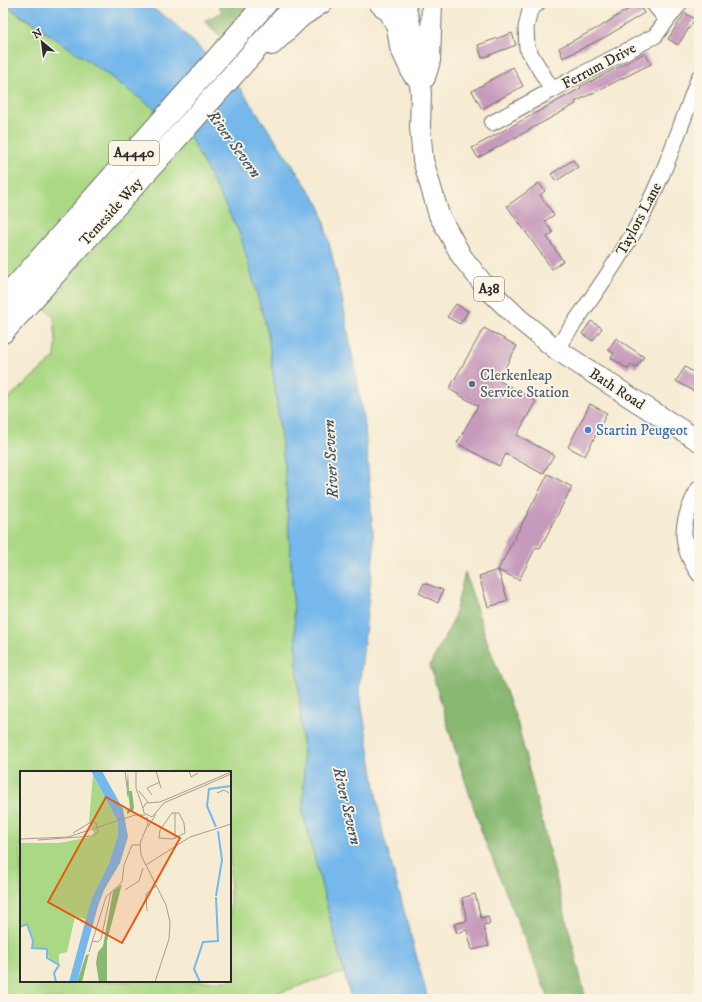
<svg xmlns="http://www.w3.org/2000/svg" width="702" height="1002" viewBox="0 0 702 1002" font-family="'IM FELL DW Pica',serif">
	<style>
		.green { fill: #abd884; stroke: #6b8258; fill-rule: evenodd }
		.forest { fill: #88b872; stroke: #5a724e }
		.water { fill: #76b8eb; stroke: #50728b }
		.building { fill: #c69abb }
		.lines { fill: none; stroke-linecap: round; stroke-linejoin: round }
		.minor-casing { stroke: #726e66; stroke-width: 17 }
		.major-casing { stroke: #726e66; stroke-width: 22 }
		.highway-casing { stroke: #726e66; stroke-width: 24 }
		.minor { stroke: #fff; stroke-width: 15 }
		.major { stroke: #fff; stroke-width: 20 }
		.highway { stroke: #fff; stroke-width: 22 }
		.service-dot { fill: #5c6f8a; stroke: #fcf5e5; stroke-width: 1.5 }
		.shop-dot { fill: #3f7fe0; stroke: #fcf5e5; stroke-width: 1.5 }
		.labels { text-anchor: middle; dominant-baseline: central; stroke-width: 3.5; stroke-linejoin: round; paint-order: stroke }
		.shield { fill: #fcf5e5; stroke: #6a6863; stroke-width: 1 }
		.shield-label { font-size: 14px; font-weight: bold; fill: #2b2b2b }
		.street-label { font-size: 15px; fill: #2b2b2b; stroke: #fcf5e5 }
		.service-label { font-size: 15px; fill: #4e5e75; stroke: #fcf5e5; text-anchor: start }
		.shop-label { font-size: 15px; fill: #366cbe; stroke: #fcf5e5; text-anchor: start }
		.water-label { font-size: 16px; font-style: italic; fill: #425565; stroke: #fcf5e5 }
		.inset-river { fill: none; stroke: #76b8eb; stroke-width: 2 }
		.inset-road { fill: none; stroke: #a59e90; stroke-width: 1 }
		.view { fill: #e8590c; fill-opacity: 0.15; stroke: #e8590c; stroke-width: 2 }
		.inset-edge { fill: none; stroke: #2b2b2b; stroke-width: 2 }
	</style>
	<rect width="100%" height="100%" fill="#fcf5e5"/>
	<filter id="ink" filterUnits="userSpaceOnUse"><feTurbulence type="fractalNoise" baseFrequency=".025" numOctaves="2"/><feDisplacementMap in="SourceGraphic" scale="8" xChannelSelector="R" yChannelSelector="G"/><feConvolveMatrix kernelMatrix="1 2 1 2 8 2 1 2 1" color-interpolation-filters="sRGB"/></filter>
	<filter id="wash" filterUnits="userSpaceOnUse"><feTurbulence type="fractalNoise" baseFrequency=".012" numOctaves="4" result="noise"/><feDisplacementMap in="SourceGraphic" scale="16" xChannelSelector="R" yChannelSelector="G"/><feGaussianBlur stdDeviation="0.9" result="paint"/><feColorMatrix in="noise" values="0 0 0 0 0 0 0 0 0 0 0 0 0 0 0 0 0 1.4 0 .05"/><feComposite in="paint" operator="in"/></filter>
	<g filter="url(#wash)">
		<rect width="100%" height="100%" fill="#f6ebd3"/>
		<path class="green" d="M 3,4 L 86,59 L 188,133 L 240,234 L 268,333 L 285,470 L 304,771 L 303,813 L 344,973 L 322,978 L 276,994 L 257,999 L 3,999 L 3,403 L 55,357 L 56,342 L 54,317 L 3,271 ZM 21,772 L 230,772 L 230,981 L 21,981 Z"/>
		<g class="forest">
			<polygon points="217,3 250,3 224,40 204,21 222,12"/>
			<polygon points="465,572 487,641 517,721 586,999 549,999 483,836 452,740 430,665 453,621"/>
		</g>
		<polygon class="water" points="3,3 144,3 172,21 240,88 320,206 341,293 365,428 374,548 359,689 382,830 428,999 351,999 303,813 304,771 285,470 268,333 240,234 188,133 86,59"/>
		<g id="blocks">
			<g class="building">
				<polygon points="638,3 644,13 607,36 563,58 559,48 603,25"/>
				<polygon points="685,13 695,19 678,45 668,39"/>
				<polygon points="512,33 516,45 482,58 478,45"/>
				<polygon points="645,53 651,64 575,102 576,104 478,158 472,148 581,88 580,87"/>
				<polygon points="513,67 523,86 482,109 472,91"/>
				<polygon points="573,160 578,167 556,181 551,174"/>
				<polygon points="539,183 545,191 540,195 554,215 545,221 553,233 547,237 563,261 552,269 507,206"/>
				<polygon points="456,304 468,311 460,324 447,317"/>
				<polygon points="591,321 602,328 593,341 582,334"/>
				<polygon points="484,328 517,346 498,380 536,401 517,435 554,455 543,474 506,454 499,466 457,443 478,406 449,389"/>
				<polygon points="616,338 644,357 636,368 631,365 628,369 611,358 614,353 608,350"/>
				<polygon points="685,367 699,376 699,394 676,381"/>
				<polygon points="590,404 607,413 585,456 568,447"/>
				<polygon points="548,474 572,487 540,548 536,547 519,580 498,570"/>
				<polygon points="498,570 508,601 488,607 479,576"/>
				<polygon points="424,583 443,590 438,603 419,593"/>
				<polygon points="475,894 481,918 488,916 490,924 483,925 489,946 472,950 467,930 457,933 454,924 467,921 462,898"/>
			</g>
		</g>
	</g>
	<g filter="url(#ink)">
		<use href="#blocks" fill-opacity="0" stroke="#726e66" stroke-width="1"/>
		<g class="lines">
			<g class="minor-casing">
				<g id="minor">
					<polyline points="538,3 530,10 526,28 527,48 552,90 655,36 680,3"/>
					<polyline points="653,3 667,20"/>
					<polyline points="492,123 552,90"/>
					<path d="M 556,349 C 579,316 603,284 623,250 C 657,197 677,136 699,77"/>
					<path d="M 699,488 C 681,520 677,543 699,574"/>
				</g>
			</g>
			<g class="major-casing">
				<g id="major">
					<polyline points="379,3 390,13 397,27 400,47 413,75"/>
					<polyline points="403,3 405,5 413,35 421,93 420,127 423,160 439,215 462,257 485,286 519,319 556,349 636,401 699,441"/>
					<polyline points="272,45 301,17 322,3"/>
					<polyline points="425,78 430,61 432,3"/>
				</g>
			</g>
			<g class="highway-casing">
				<g id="highway">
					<polyline points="3,301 266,3"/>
					<polyline points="3,332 265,39 284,18 301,3"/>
				</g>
			</g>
			<use href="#minor" class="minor"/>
			<use href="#major" class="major"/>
			<use href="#highway" class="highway"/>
		</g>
	</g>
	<circle class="service-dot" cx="472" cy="384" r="4"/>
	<circle class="shop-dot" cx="588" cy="430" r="4"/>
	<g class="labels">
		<g class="shield">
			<rect x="109" y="141" width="50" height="24" rx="3"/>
			<rect x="474" y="277" width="30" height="24" rx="3"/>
		</g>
		<g class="shield-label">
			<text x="134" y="153">A4440</text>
			<text x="489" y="289">A38</text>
		</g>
		<g class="street-label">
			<text transform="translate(599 66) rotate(-28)">Ferrum Drive</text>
			<text transform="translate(111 212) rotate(-48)">Temeside Way</text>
			<text transform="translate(639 219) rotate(-62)">Taylors Lane</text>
			<text transform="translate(617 389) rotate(33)">Bath Road</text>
		</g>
		<g class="service-label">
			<text x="480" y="375">Clerkenleap<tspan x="480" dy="17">Service Station</tspan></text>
		</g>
		<g class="shop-label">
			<text x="596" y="430">Startin Peugeot</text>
		</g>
		<g class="water-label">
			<text transform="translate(234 144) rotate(54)">River Severn</text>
			<text transform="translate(331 459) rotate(-93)">River Severn</text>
			<text transform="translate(347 806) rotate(77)">River Severn</text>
		</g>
	</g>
	<g transform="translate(20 771)">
		<rect width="211" height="211" fill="#f6ebd3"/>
		<path d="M 73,4 L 98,51 L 98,64 L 89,92 L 71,129 L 66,148 L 55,146 L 47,181 L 39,183 L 39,193 L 29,188 L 27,178 L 12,177 L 13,170 L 7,152 L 0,156 L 0,72 L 39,72 L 71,66 L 74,62 L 69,51 Z" fill="#abd884"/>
		<path d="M 108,0 L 109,20 L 112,20 L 114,36 L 113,40 L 107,43 L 107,40 L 110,37 L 107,13 ZM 102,113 L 87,170 L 87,211 L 79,211 L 76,192 L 78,181 L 83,175 L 93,120 ZM 69,183 L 62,211 L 57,211 L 66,184 Z" fill="#88b872"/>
		<path d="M 71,0 L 82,0 L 103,38 L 108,66 L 100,92 L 84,119 L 78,135 L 57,211 L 49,211 L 71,129 L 89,92 L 98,64 L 98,51 Z" fill="#76b8eb"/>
		<path class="inset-river" d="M 196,56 L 187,35 L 189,18 L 211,15M 196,125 L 202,89 L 198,60M 0,156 L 7,153 L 13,170 L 12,177 L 27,178 L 27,187 L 39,194 L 34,202 L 36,211M 180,211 L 174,198 L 183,171 L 198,170 L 196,126"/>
		<path class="inset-road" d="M 105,0 L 108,26M 116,0 L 116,17 L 123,37M 136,0 L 141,17M 169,0 L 171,6 L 178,2M 211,1 L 140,31 L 126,32 L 123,37 L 124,42 L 132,46 L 144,32 L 211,3M 119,20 L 128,31M 197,22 L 204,19 L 209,22M 132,24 L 127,17 L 140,11M 152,42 L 159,42 L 164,52 L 165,62 L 153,68 L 139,67 L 140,59 ZM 155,42 L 155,67M 127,46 L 128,53 L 120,72 L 121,84 L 146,134 L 150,151 L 149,168 L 135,211M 128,56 L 136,43M 0,68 L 48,66 L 115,44 L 125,44M 18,69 L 72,65 L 78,61 L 76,52 L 71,51 L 53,62M 126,94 L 170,66 L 211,53M 105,119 L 119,110 L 123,97M 127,140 L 126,123 L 136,115M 72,170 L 78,171 L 81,168 L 91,121M 69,181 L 86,126 L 102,111 L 104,94 L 112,74 L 120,74"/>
		<path class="view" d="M 86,26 L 160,67 L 102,172 L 28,131 Z"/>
		<rect width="211" height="211" class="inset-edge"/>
	</g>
	<rect width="702" height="1002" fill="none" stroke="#fcf5e5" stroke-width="16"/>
	<g transform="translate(42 42) rotate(331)" stroke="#fcf5e5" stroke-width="3" paint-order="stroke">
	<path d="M0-3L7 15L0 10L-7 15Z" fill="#2b2b2b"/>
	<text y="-6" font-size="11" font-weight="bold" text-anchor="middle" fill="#2b2b2b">N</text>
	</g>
</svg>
